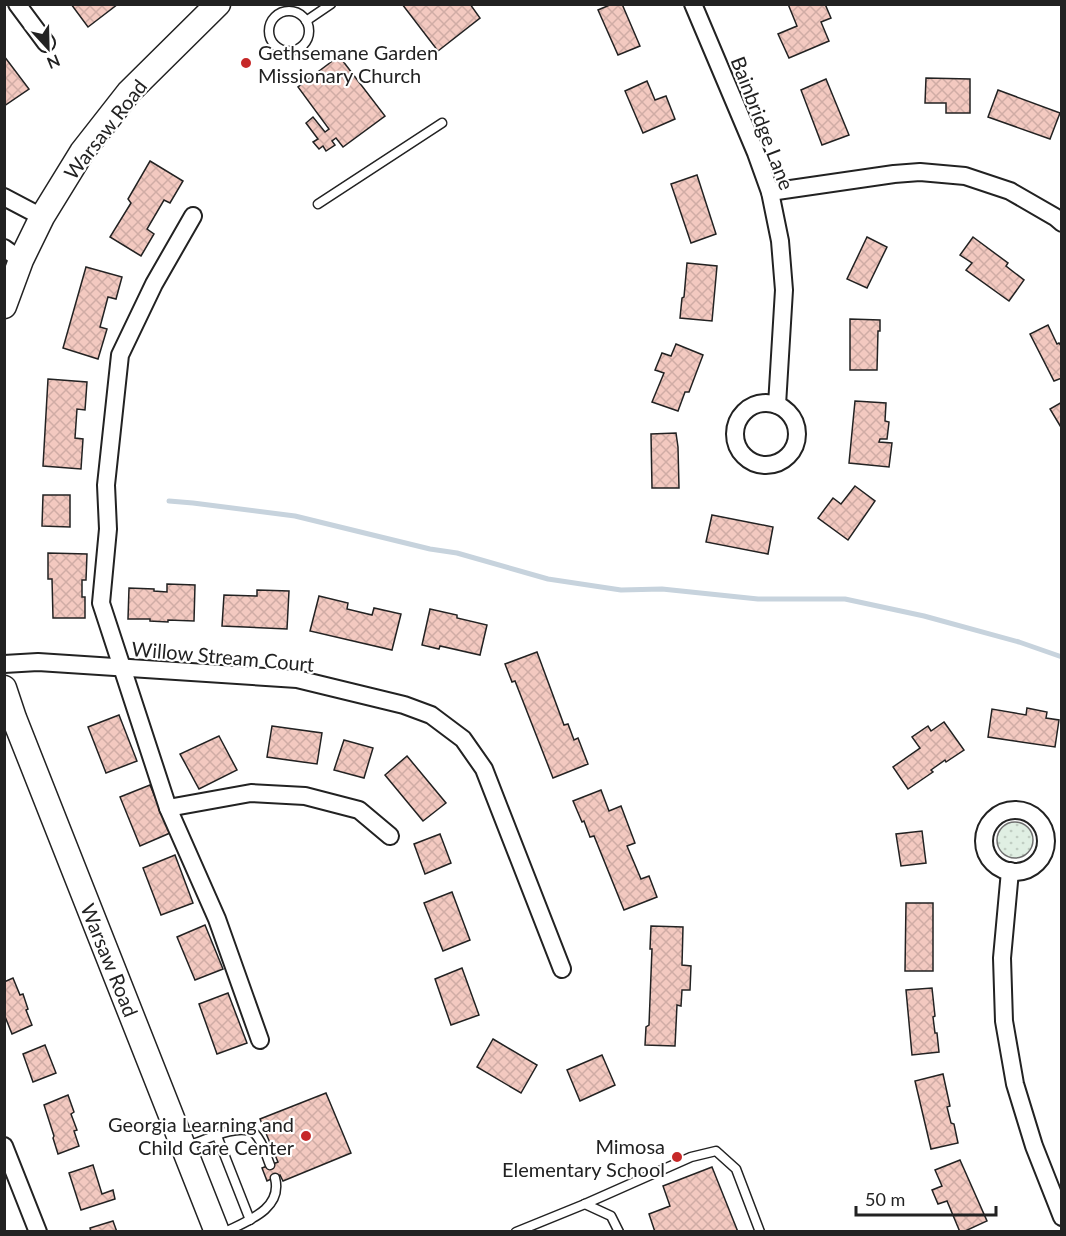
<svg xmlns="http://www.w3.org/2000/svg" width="1066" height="1236" viewBox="0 0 1066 1236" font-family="Lato,sans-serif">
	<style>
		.grass { fill: url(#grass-dots); stroke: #6f6f6f; stroke-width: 1.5 }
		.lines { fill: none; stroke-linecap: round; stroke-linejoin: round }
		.stream { stroke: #c7d3dd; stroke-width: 5 }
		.building { fill: url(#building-cross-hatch); stroke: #222; stroke-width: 1.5 }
		.lane-casing { stroke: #222; stroke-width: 11 }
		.street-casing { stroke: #222; stroke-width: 20 }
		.secondary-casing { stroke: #222; stroke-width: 27 }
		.lane { stroke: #fff; stroke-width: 8 }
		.street { stroke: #fff; stroke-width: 16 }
		.secondary { stroke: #fff; stroke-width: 24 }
		.poi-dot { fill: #c62828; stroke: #fff; stroke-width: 2 }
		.labels { text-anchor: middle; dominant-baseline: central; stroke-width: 4.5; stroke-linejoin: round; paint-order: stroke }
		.poi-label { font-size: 20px; fill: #222; stroke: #fff; text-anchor: end }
		.street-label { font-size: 20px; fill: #222; stroke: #fff }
	</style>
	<defs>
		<pattern id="grass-dots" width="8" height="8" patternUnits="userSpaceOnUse" patternTransform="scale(1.5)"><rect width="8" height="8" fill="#e0efe3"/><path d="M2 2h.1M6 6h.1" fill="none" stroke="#c0cdc2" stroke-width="1.8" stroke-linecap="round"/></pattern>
		<pattern id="building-cross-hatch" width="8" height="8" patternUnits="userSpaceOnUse" patternTransform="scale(1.5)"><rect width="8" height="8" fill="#f3c9c0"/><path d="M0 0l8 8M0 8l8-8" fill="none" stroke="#d0aca5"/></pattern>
	</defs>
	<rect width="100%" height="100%" fill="#fff"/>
	<circle class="grass" cx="1015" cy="840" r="18"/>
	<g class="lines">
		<polyline class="stream" points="169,501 193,503 295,516 430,549 457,553 548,579 621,590 662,589 758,599 845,599 924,616 1019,642 1062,657"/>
	</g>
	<g class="building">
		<polygon points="71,4 118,4 88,27"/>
		<polygon points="402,4 470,4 480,18 438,51"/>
		<polygon points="612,4 622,4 640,46 618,55 598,10"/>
		<polygon points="788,4 825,4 831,18 821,22 829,41 789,58 778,34 797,26"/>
		<polygon points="4,56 29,89 4,106"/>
		<polygon points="339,56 385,116 343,147 336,138 332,141 335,145 326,151 323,146 319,149 313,142 318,139 306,123 313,117 325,132 329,129 298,87"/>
		<polygon points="926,78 970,79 970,113 946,113 946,103 925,103"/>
		<polygon points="826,79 849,135 822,145 801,90"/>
		<polygon points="647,81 655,100 666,96 675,119 643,133 625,91"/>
		<polygon points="998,90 1060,113 1050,139 988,117"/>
		<polygon points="150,161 183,181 170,203 164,200 147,229 154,234 141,256 110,237 131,203 128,199"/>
		<polygon points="697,175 716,234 691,243 671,184"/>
		<polygon points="867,237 887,247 867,288 847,279"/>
		<polygon points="973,237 1008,263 1006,266 1024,280 1009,301 966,270 972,263 960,255"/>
		<polygon points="687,263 717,266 712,321 680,318 682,298 684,297"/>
		<polygon points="86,267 122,277 116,299 108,297 100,327 107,329 98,359 63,348"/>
		<polygon points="850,319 880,320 880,331 878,331 877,370 850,370"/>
		<polygon points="1048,325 1057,344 1059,343 1062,347 1062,378 1054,381 1030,334"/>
		<polygon points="676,344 703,355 689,392 685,392 678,411 652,402 664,373 655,370 662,353 671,356"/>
		<polygon points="48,379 87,382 85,410 77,409 75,438 83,439 81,469 43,466"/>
		<polygon points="855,401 886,403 885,421 889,422 887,439 880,439 879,442 892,443 889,467 849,463"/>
		<polygon points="1062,402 1062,429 1050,409"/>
		<polygon points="676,433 678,447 679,488 652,488 651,434"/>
		<polygon points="855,486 875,501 848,540 818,518 833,498 841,504"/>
		<polygon points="43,495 70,495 70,527 42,526"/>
		<polygon points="712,515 773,527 768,554 706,542"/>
		<polygon points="48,553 87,554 86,580 82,580 82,597 85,597 85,618 53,618 52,579 48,579"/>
		<polygon points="167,584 195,585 194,621 168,620 168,622 150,621 150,619 128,619 129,588 154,589 154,591 167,592"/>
		<polygon points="257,590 289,591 287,629 222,626 224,595 257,596"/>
		<polygon points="319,596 348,603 347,609 372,615 374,608 401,614 392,650 310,631"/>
		<polygon points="430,609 457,615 457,618 487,625 480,655 440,646 439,649 422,645"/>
		<polygon points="537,652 564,725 568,724 574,740 578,738 588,764 553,778 515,681 512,682 505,664"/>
		<polygon points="1027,708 1047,712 1046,718 1059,720 1055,747 988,737 992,709 1026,715"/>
		<polygon points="119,715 137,761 106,773 88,727"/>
		<polygon points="944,722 964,750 946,762 945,760 931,770 933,772 908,789 893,767 920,748 912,737 928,726 931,731"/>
		<polygon points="272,726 322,733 317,764 267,757"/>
		<polygon points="219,736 237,770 199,789 180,754"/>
		<polygon points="344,740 373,748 364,778 334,770"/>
		<polygon points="407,756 446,803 423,821 385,775"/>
		<polygon points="150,785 170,833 140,846 120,797"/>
		<polygon points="601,790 609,811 621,806 635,843 627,846 641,879 649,876 657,897 624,910 594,836 590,837 584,821 582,822 573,801"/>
		<polygon points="922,831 926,863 901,866 896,834"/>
		<polygon points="440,834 451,863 425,874 414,844"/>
		<polygon points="175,855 193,903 161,915 143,868"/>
		<polygon points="452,892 470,940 443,951 424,903"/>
		<polygon points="906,903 933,903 933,971 905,971"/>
		<polygon points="205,925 223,969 195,980 177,937"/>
		<polygon points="651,926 683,927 682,965 691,966 690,990 682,990 681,1006 677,1005 675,1046 645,1045 646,1027 649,1025 652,949 650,949"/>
		<polygon points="462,968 479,1015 451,1025 435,979"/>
		<polygon points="13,978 20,995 23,994 28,1009 26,1010 32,1025 12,1034 4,1014 4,982"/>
		<polygon points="932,988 935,1016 933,1017 935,1033 937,1033 939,1052 912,1055 906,990"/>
		<polygon points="228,993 247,1043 217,1054 199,1004"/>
		<polygon points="493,1039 537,1065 521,1093 477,1067"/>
		<polygon points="45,1045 56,1073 33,1082 23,1054"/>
		<polygon points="602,1055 615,1085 580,1101 567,1070"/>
		<polygon points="943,1074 950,1106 947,1107 951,1123 954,1124 958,1143 931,1149 915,1081"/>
		<polygon points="326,1093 351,1153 283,1181 280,1175 267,1181 262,1168 278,1162 260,1119"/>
		<polygon points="68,1095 74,1112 71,1114 77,1130 74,1131 79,1146 58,1154 53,1138 54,1136 44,1105"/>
		<polygon points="960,1160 987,1221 963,1232 960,1232 947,1201 938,1204 932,1190 942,1186 935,1170"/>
		<polygon points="93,1165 102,1194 113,1190 115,1199 81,1210 69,1173"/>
		<polygon points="712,1167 738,1232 655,1232 649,1214 670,1206 663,1186"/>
		<polygon points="113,1221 117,1232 91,1232 90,1228"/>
	</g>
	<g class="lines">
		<g class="lane-casing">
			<g id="lane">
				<circle cx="289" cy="31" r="20"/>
				<polyline points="306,21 331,4"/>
				<polyline points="318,204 442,123"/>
				<polyline points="217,1136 250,1220"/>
				<path d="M 186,1147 C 203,1141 241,1121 255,1134 C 263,1142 266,1155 270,1165"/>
				<polyline points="585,1204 611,1216 619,1232"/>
				<path d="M 225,1232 C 247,1221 283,1209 275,1178"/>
				<polyline points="516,1232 585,1204 691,1157 716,1151 736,1169 760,1232"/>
			</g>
		</g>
		<g class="street-casing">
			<g id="street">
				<polyline points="17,4 46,43"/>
				<polyline points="693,4 756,153 770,192 780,241 784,290 777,405"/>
				<polyline points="770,192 894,174 920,172 965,176 1010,191 1055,217 1062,223"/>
				<polyline points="4,197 42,217"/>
				<polyline points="193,216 154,284 120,355 106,485 108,529 101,603 168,808 217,919 260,1040"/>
				<polyline points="4,248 21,260"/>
				<circle cx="766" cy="434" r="31"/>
				<polyline points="4,664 38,662 297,679 404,705 431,715 463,739 484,769 562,969"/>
				<polyline points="168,808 251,793 305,796 359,810 390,836"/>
				<circle cx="1015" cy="841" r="31"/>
				<polyline points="1010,871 1002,958 1004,1021 1015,1084 1034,1146 1062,1217"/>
				<polyline points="4,1146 38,1232"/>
			</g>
		</g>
		<g class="secondary-casing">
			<g id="secondary">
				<polyline points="4,306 21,260 42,217 82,152 129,92 218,4"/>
				<polyline points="4,688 14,718 217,1232"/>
			</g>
		</g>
		<use href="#lane" class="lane"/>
		<use href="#street" class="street"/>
		<use href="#secondary" class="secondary"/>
	</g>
	<g class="poi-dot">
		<circle cx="246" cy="63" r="6"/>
		<circle cx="306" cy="1136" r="6"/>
		<circle cx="677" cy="1157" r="6"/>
	</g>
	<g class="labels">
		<g class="poi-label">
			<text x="258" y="52" text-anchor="start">Gethsemane Garden<tspan x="258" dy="23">Missionary Church</tspan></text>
			<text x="294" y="1124">Georgia Learning and<tspan x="294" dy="23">Child Care Center</tspan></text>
			<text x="665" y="1146">Mimosa<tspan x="665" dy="23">Elementary School</tspan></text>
		</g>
		<g class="street-label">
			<text transform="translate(763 123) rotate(69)">Bainbridge Lane</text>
			<text transform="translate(105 129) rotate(-52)">Warsaw Road</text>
			<text transform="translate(223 656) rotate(5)">Willow Stream Court</text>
			<text transform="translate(110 960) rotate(68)">Warsaw Road</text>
		</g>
	</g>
	<rect width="1066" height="1236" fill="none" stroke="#222222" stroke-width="12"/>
	<g transform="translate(48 48) rotate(158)" stroke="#ffffff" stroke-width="4.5" paint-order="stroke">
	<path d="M0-4.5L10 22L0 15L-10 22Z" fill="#222222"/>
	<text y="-9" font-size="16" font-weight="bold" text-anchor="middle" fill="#222222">N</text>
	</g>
	<path d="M856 1206v9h140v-9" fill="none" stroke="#222222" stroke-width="3"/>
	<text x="865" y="1206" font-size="18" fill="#222222" stroke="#ffffff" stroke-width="4.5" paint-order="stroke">50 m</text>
</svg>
